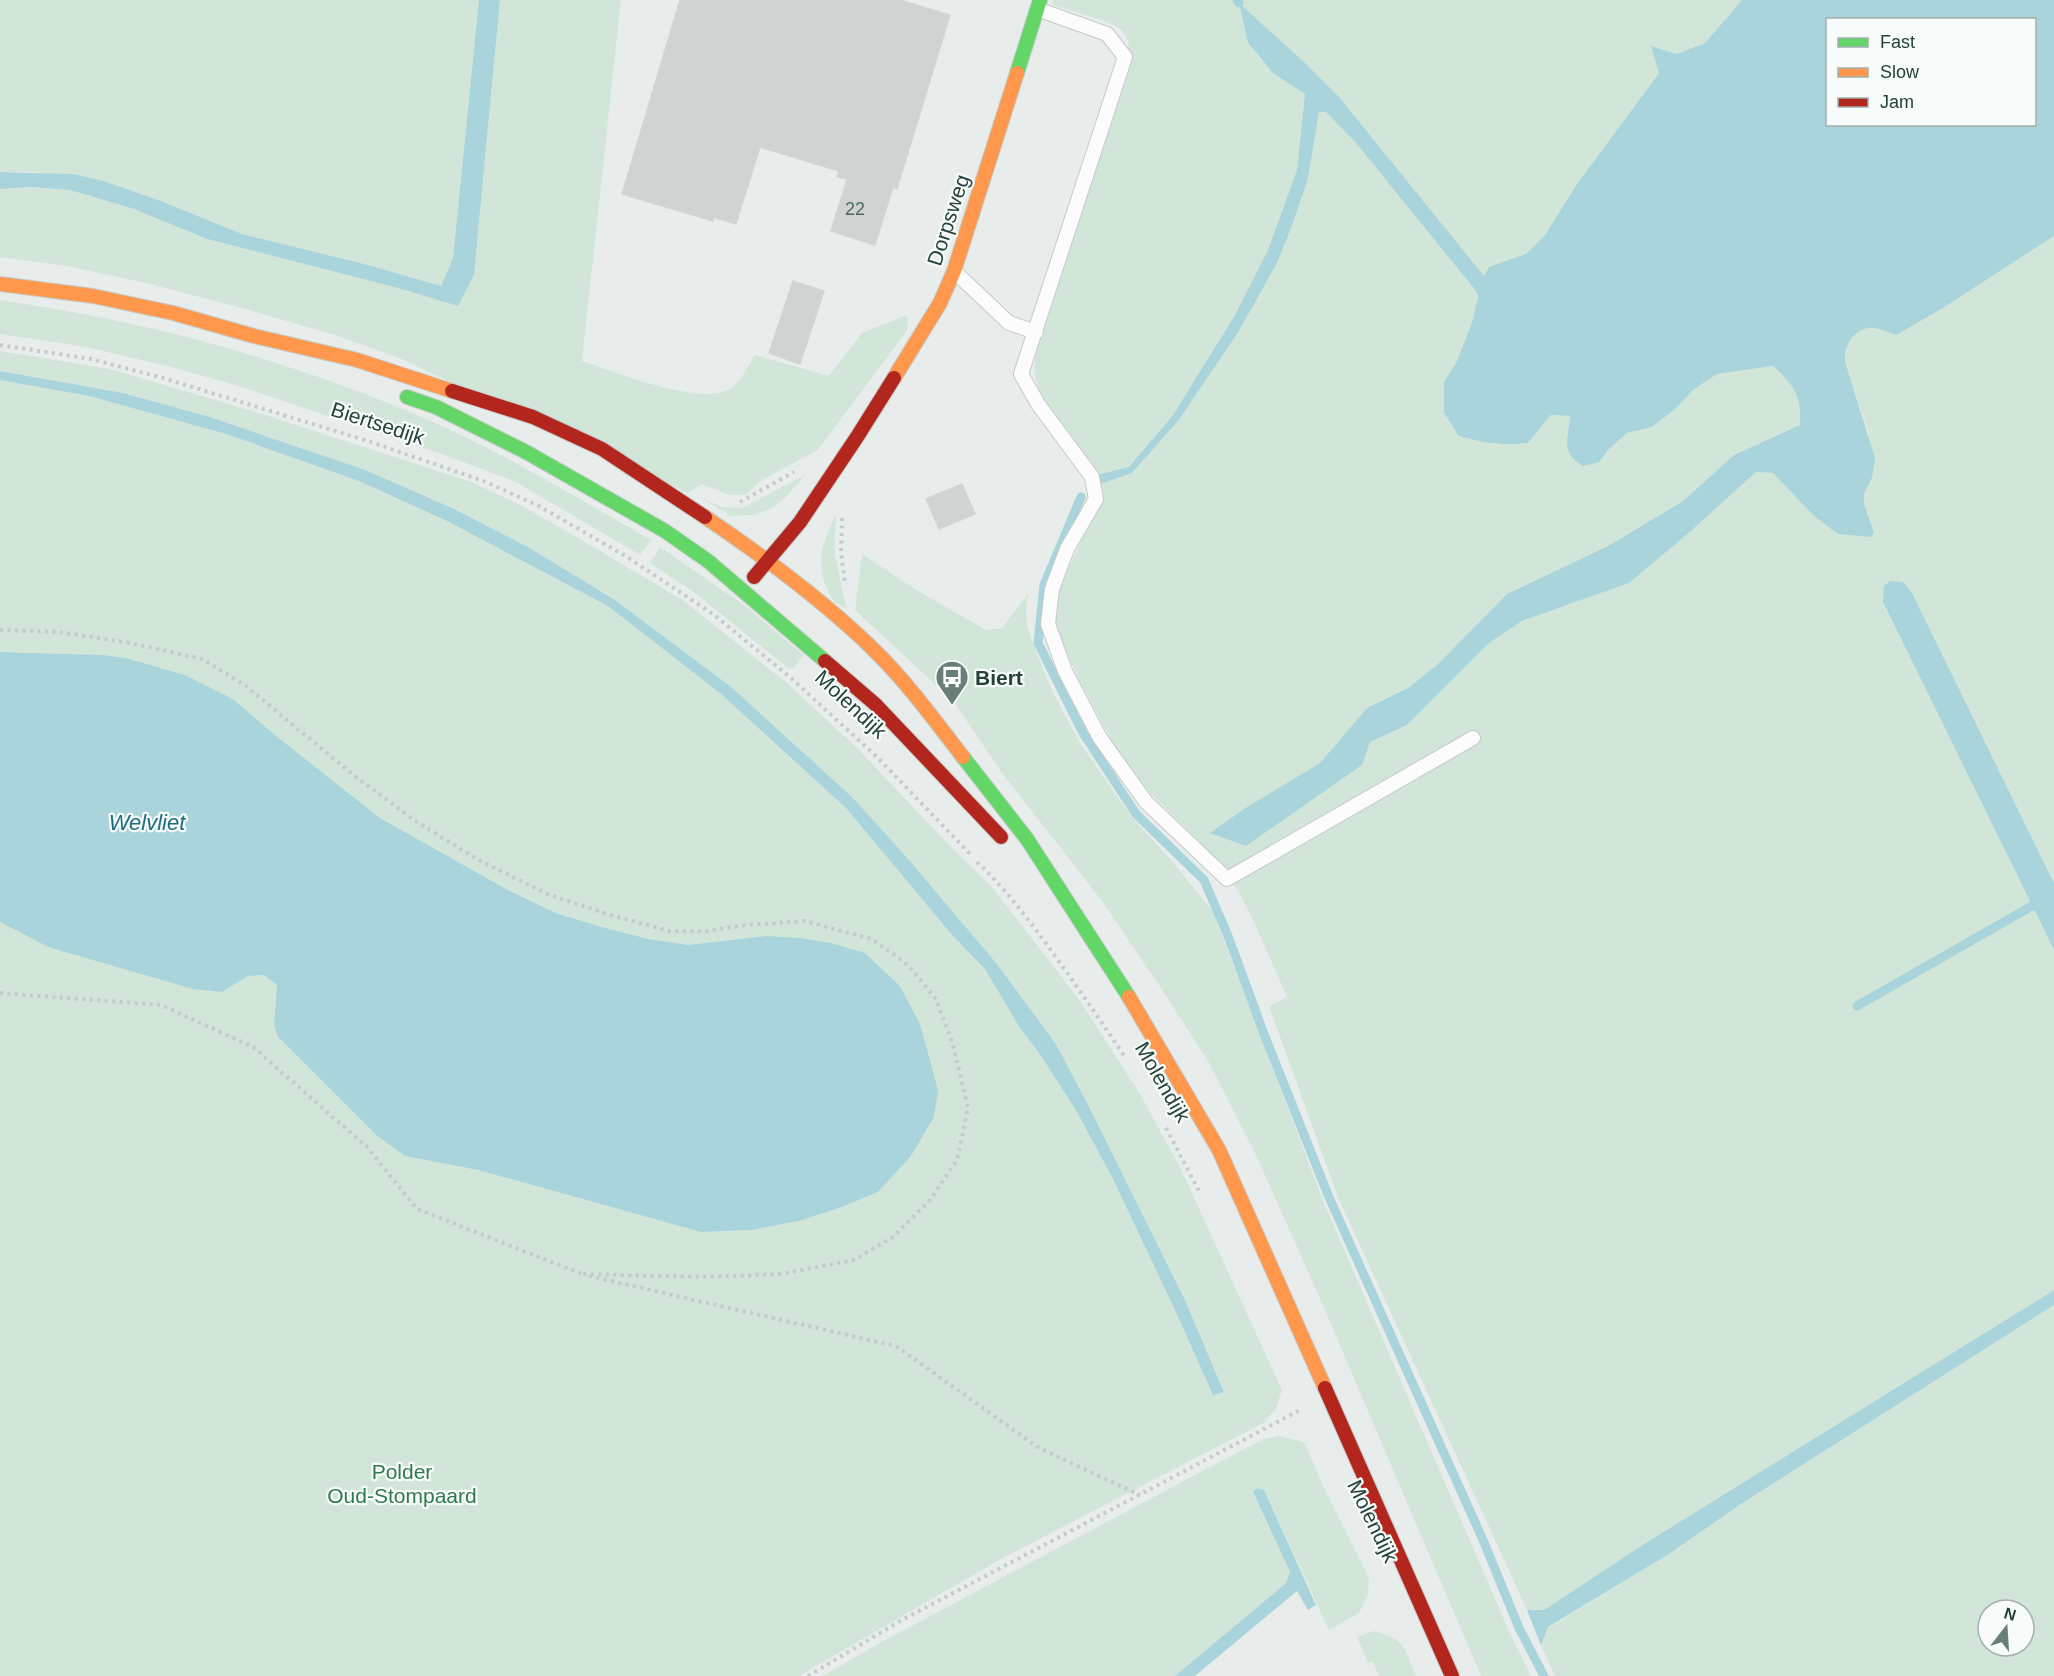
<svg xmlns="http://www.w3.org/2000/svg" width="2054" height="1676" viewBox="0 0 2054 1676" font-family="Helvetica,sans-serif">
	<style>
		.green { fill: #d1e6d8; fill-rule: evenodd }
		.water { fill: #a9d4db; fill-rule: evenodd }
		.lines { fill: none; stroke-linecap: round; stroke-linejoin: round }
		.stream { stroke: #a9d4db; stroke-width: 9 }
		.building { fill: #cfd4d2; stroke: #d1d6d4; stroke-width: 1.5 }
		.lane-casing { stroke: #c5cac8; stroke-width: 16 }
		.fast-casing { stroke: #c3cbc8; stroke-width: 16 }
		.slow-casing { stroke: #c3cbc8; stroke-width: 16 }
		.jam-casing { stroke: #c3cbc8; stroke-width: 16 }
		.path { stroke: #c3ccca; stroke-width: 4; stroke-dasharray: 3 4.5; stroke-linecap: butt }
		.lane { stroke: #fcfcfc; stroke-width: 14 }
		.fast { stroke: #63d668; stroke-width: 14 }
		.slow { stroke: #ff974d; stroke-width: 14 }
		.jam { stroke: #b3261e; stroke-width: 14 }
		.labels { text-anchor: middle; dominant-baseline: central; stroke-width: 4.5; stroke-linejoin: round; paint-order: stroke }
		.number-label { font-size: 18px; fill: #506761 }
		.street-label { font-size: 21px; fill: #24423a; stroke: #f7fbf9 }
		.poi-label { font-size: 21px; font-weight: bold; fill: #24423a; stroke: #f7fbf9; text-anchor: start }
		.park-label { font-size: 21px; fill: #2d7a4b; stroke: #f7fbf9 }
		.water-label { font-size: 22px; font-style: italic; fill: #1c6f80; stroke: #f7fbf9 }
	</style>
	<rect width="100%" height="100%" fill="#e8edeb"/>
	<g class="green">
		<polygon points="0,0 479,0 453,258 441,286 368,265 242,234 161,201 38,172 0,172"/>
		<path d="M 500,0 L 621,0 L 582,361 C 614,371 706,410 734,386 C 742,379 749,364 755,355 L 829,376 L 862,333 L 907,315 L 908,329 L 818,450 L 760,481 L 745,495 L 729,495 L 702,484 L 688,493 L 399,358 L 338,336 L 249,310 L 150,284 L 67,266 L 0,257 L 0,189 L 31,187 L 70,190 L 134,209 L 207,239 L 398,288 L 458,306 L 474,275 Z"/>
		<path d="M 1053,0 L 1742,0 L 1705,43 L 1677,54 L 1658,48 L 1659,73 L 1577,184 L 1545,235 L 1526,254 L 1484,277 L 1339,97 L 1303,61 L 1239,4 L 1248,43 L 1260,59 L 1305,94 L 1297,170 L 1268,250 L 1235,315 L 1173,415 L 1129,467 L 1097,475 C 1080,443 1043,417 1036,380 C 1029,342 1056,276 1068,239 C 1088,173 1109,108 1129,43 L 1122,30 L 1105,21 L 1052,5 Z"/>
		<path d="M 1319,112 L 1326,112 L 1356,143 L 1476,291 C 1482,317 1458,361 1444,382 L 1459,436 C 1483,443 1503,446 1528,443 L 1551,415 L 1570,416 L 1567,435 L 1599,461 L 1609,449 L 1627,433 L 1652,427 L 1674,410 L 1693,390 L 1717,374 L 1773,366 C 1795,387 1801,395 1800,425 L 1734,455 L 1683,501 L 1608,546 L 1507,594 L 1437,665 L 1408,688 L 1367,708 L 1320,763 L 1296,779 L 1246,845 L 1362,765 L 1370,742 L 1407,725 L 1489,643 L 1522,621 L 1629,583 L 1691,531 L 1756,472 L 1773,473 L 1814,516 L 1874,533 L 1864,504 L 1864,494 L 1872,478 L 1869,435 L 1845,361 C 1844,347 1852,331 1868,328 C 1876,327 1888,332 1896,334 L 1943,308 L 2054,236 L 2054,883 L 1911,591 L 1883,602 L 2054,950 L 2054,1290 L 1644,1544 L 1544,1610 L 1527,1610 L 1337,1195 L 1269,1006 L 1287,997 L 1254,922 L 1237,889 L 1201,843 L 1151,794 L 1117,750 L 1081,684 L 1057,632 L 1055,616 L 1056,601 L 1062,580 L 1101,501 L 1100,484 L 1132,473 L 1178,421 L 1239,331 L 1277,263 L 1308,179 Z"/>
		<path d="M 0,300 C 141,320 283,358 415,414 C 497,449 574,496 651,540 L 640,555 L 516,482 L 447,456 L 242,387 L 175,368 L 86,347 L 0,334 Z"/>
		<polygon points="0,351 110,369 259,413 472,482 524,507 575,536 684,601 787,683 857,748 950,846 993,888 1080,1001 1140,1094 1180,1167 1282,1390 1276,1408 1265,1422 1001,1559 799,1676 0,1676 0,922 48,947 222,992 248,976 264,975 277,985 274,1025 278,1037 376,1135 405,1156 478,1170 701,1232 752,1230 799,1221 842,1207 878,1192 911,1156 934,1117 920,1024 900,986 865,953 723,942 688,945 649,939 597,926 556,913 508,890 380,818 275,735 233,699 185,675 126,658 103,655 0,652 0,380 89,396 226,434 359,481 447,521 608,606 721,694 846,808 953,936 985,969 1020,1028 1039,1053 1077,1112 1113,1179 1174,1308 1213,1395 1224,1391 1185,1300 1087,1103 1056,1044 997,964 909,860 730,686 615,600 528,547 452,508 302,448 210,417 123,393 0,371"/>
		<polygon points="805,475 786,497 772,508 754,515 731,516 697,495 721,507 742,508"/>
		<path d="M 836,514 L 835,554 L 846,608 C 842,606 836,604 833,600 C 830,597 828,591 827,588 C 814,561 825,538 836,514 Z"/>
		<polygon points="660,547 744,605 804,655 793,668 789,669 695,593 650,563"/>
		<polygon points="862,554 913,588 986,630 1002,628 1028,594 1026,611 1028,629 1035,649 1052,691 1080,743 1130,815 1171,860 1213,912 1324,1203 1512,1638 1531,1676 1481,1676 1318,1294 1255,1153 1208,1061 1163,991 1102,901 1002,773 954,702 855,610"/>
		<path d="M 2054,1305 L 2054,1676 L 1555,1676 L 1541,1645 L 1548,1628 L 1669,1554 L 1741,1504 ZM 1988,1610 L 2024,1610 L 2024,1646 L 1988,1646 Z"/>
		<polygon points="1279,1436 1304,1442 1325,1490 1369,1578 1368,1594 1359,1613 1329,1630 1264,1490 1253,1493 1290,1572 1286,1583 1175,1676 823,1676 876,1645 1208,1468 1264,1439"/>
		<path d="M 1374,1631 C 1406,1639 1404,1648 1416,1676 L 1379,1676 L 1373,1662 L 1368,1663 L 1357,1637 Z"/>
	</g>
	<g class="water">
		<polygon points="479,0 500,0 474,275 458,306 398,288 207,239 134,209 70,190 31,187 0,189 0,172 73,174 103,181 161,201 242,234 368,265 441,286 453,258"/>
		<path d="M 1742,0 L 2054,0 L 2054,236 L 1943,308 L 1896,335 C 1888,332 1876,327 1868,328 C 1852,331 1844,347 1845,361 L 1875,458 L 1872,478 L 1864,494 L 1864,504 L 1874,533 L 1871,537 L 1838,534 L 1814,516 L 1773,473 L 1756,472 L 1691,531 L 1629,583 L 1522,621 L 1489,643 L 1407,725 L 1370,742 L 1362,765 L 1246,846 L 1210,833 L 1244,809 L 1320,763 L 1367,708 L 1408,688 L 1437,665 L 1507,594 L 1608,546 L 1683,501 L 1734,455 L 1800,425 C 1801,395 1795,387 1773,366 L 1717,374 L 1693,390 L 1674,410 L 1652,427 L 1627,433 L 1609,449 L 1599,462 L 1583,466 C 1560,452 1568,439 1570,416 L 1551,415 L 1528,443 C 1503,446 1483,443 1459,436 L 1444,413 L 1444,382 L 1457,361 L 1472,323 L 1478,297 L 1476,291 L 1356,143 L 1326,112 L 1319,112 L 1308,179 L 1291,228 L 1277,263 L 1239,331 L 1178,421 L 1132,473 L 1100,484 L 1097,475 L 1129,467 L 1173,415 L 1235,315 L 1268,250 L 1297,170 L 1305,94 L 1273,73 L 1248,43 L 1239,3 L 1303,61 L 1339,97 L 1484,276 L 1489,267 L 1526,254 L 1545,235 L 1577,184 L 1659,73 L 1651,46 L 1677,54 L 1705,43 ZM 1828,20 L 2034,20 L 2034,124 L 1828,124 Z"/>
		<polygon points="0,371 123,393 210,417 365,470 452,508 528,547 615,600 730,686 853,798 909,860 997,964 1056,1044 1087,1103 1185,1300 1224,1392 1213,1395 1174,1308 1113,1179 1077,1112 1039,1053 1020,1028 985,969 953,936 846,808 721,694 608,606 447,521 359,481 226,434 89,396 0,380"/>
		<polygon points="1890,581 1903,582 1911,591 2054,883 2054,950 1883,602 1884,586"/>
		<polygon points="0,652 103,655 126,658 185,675 233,699 275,735 380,818 508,890 556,913 598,926 649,939 688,945 767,936 800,938 831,943 865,953 900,986 920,1024 938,1090 934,1117 911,1156 878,1192 842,1207 799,1221 752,1230 701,1232 478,1170 405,1156 376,1135 278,1037 274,1025 277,985 264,975 248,976 222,992 193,989 48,947 0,922"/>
		<polygon points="2054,1290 2054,1305 1741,1504 1669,1554 1548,1627 1541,1645 1527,1610 1544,1610 1644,1544"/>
		<polygon points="1257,1488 1264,1490 1316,1605 1308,1610 1297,1591 1195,1676 1175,1676 1286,1583 1290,1572 1253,1492"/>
	</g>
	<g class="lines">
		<g class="stream">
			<polyline points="1237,0 1239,3"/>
			<polyline points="1081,497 1044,585 1038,643 1083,733 1136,814 1204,880 1228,936 1264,1034 1328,1195 1483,1540 1519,1628 1544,1676"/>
			<polyline points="1857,1006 2032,906"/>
		</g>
	</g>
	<g class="building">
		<polygon points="680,0 900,0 950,15 897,189 893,187 875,245 831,231 847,179 837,177 839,171 760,147 736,224 714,217 713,221 622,194"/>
		<polygon points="793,281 824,291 800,364 769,353"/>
		<polygon points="962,484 975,514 939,529 926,499"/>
	</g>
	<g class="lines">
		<g class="lane-casing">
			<g id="lane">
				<polyline points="1037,9 1107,34 1125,57 1021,374 1038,404 1092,477 1096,499 1067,549 1052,589 1048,624 1065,671 1100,738 1146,802 1227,879 1473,738"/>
				<polyline points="954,271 1009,323 1036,332"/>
			</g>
		</g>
		<g class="fast-casing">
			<g id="fast">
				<polyline points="1017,73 1040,0"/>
				<polyline points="407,397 436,407 526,452 665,531 708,561 825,661"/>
				<polyline points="963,757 1027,839 1129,997"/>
			</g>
		</g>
		<g class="slow-casing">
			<g id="slow">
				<polyline points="0,284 93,296 173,313 254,336 357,360 452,391"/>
				<polyline points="894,378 940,303 954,271 1017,73"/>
				<path d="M 705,517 C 766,558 826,602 878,654 C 909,685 936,722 963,757"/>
				<polyline points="1129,997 1219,1150 1325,1388"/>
			</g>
		</g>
		<g class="jam-casing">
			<g id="jam">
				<polyline points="452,391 533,417 602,449 705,517"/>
				<polyline points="754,577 800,522 857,437 894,378"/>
				<polyline points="825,661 875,704 1001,837"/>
				<polyline points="1325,1388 1452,1676"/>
			</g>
		</g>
		<g class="path">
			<polyline points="0,345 91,359 163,378 368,441 486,482 539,506 627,557 713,614 791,678 877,757 972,856"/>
			<polyline points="740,502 794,472"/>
			<polyline points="842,518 841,553 845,582"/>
			<polyline points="0,630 59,632 130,643 202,659 246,686 352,774 414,820 477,859 547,894 604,913 669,931 707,931 746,925 804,921 872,939 908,965 936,999 953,1045 968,1108 957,1160 930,1200 893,1237 854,1260 781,1274 702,1277 580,1274"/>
			<path d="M 977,862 C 1003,886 1024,914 1045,942 C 1073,981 1100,1019 1126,1059"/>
			<polyline points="0,993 161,1005 253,1047 367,1147 417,1209 582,1274"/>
			<polyline points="1166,1128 1200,1193"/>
			<polyline points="589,1276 896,1346 1039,1448 1140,1495"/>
			<polyline points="808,1676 900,1621 1300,1410"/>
		</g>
		<use href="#lane" class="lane"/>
		<use href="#fast" class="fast"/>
		<use href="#slow" class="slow"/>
		<use href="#jam" class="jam"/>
	</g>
	<defs>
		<g id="bus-pin" transform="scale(1.725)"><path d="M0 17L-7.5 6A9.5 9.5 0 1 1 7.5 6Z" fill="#697e78" stroke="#f7fbf9"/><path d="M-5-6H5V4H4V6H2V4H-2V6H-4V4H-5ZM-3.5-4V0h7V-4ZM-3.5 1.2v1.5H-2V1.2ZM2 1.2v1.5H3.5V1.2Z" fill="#fff"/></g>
	</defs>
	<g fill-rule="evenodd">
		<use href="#bus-pin" x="952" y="677"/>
	</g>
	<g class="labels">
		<g class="number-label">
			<text x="855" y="209">22</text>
		</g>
		<g class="street-label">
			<text transform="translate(948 220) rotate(-72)">Dorpsweg</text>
			<text transform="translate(378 423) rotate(18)">Biertsedijk</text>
			<text transform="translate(851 704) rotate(43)">Molendijk</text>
			<text transform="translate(1163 1082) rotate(60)">Molendijk</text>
			<text transform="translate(1373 1521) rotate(64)">Molendijk</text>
		</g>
		<g class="poi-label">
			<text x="975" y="677">Biert</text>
		</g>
		<g class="park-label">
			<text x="402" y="1471">Polder<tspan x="402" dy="24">Oud-Stompaard</tspan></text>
		</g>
		<g class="water-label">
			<text x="147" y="822">Welvliet</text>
		</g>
	</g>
	<rect x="1826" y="18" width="210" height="108" fill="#f7fbf9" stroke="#a3b1ad" stroke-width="1.5"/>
	<rect x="1838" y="38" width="30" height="9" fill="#63d668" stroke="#a3b1ad" stroke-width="1.5"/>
	<text x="1880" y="48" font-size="18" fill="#24423a">Fast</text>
	<rect x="1838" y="68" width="30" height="9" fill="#ff974d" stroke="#a3b1ad" stroke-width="1.5"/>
	<text x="1880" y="78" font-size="18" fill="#24423a">Slow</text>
	<rect x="1838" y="98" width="30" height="9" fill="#b3261e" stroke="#a3b1ad" stroke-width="1.5"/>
	<text x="1880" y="108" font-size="18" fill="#24423a">Jam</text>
	<g transform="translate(2006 1628) rotate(17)"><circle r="28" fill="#f7fbf9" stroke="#a3b1ad" stroke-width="1.5"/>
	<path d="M0-4.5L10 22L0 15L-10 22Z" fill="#697e78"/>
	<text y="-9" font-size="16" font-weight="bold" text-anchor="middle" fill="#24423a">N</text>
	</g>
</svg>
